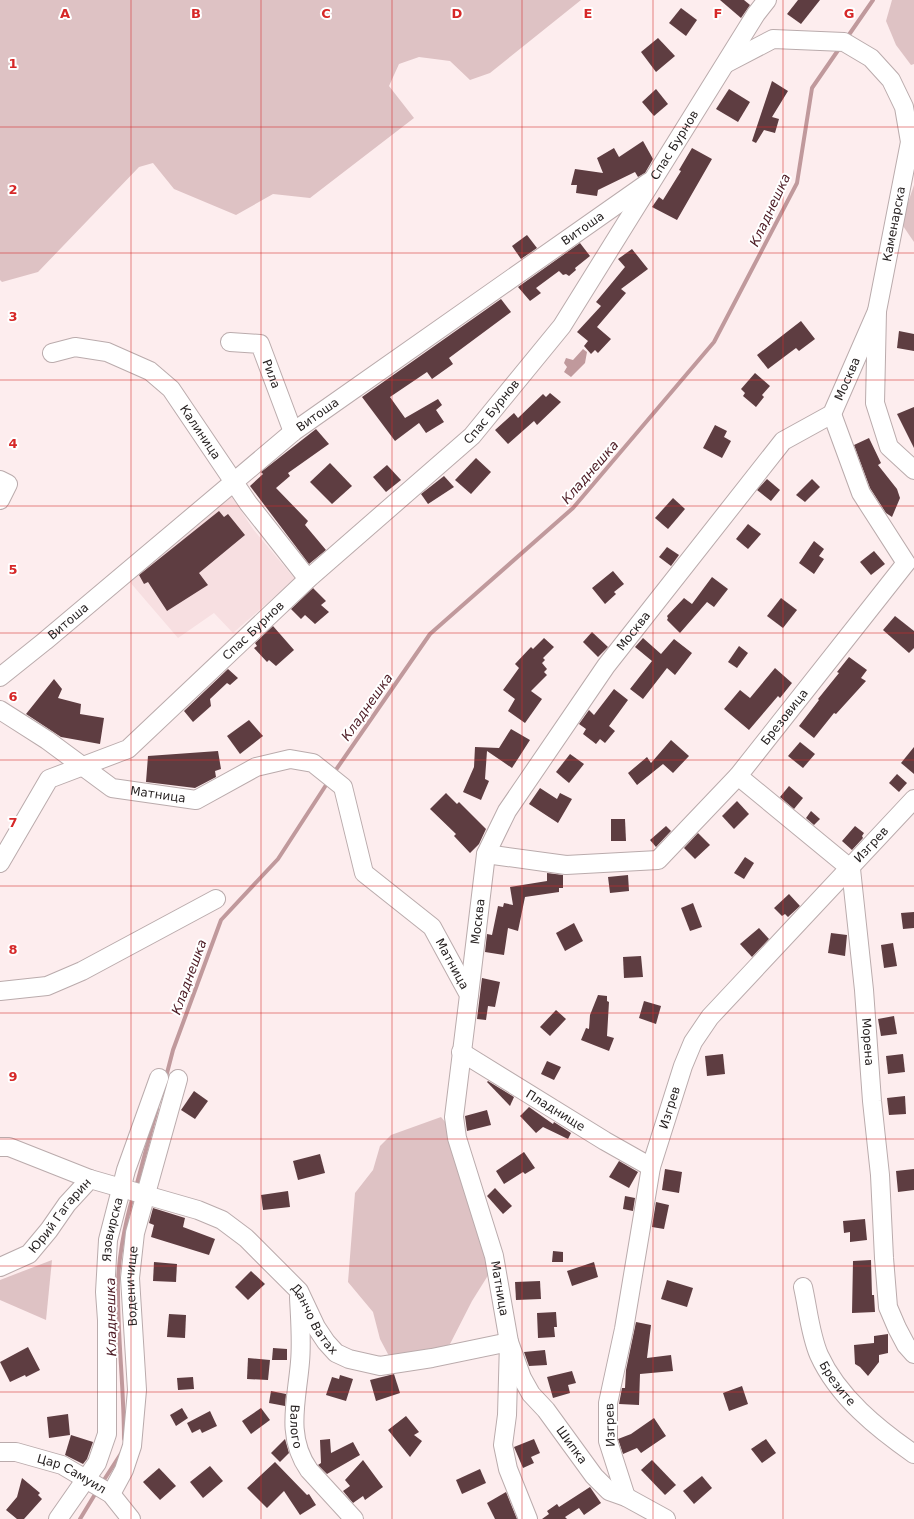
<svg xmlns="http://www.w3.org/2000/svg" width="914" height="1519" viewBox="0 0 914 1519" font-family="'DejaVu Sans',sans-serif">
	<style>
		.built { fill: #f7dfe1 }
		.green { fill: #dec2c4 }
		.water { fill: #c0999c }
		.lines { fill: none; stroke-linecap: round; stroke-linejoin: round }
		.stream { stroke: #c0999c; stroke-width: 4 }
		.building { fill: #5e3d41 }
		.minor-casing { stroke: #baabac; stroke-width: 20 }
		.minor { stroke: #fff; stroke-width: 18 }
		.grid { fill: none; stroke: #d62828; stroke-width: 1; stroke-opacity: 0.55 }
		.labels { text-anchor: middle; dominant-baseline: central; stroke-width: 4; stroke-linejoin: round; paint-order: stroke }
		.street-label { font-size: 12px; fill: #282323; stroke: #fff }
		.water-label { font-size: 13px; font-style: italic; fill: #4b1922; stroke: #fff }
		.grid-label { font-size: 13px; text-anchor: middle; font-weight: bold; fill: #d62828; stroke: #fff; stroke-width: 4; stroke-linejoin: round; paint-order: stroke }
	</style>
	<rect width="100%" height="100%" fill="#fdedee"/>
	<polygon class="built" points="230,494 253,529 295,579 233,633 214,613 178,638 129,581"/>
	<g class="green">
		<polygon points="0,0 581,0 490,73 470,80 450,61 419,57 399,64 389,86 414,118 310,198 273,194 236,215 174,189 153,163 139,167 38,272 2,282 0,280"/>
		<polygon points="892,0 914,0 914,64 911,65 896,45 886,21"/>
		<polygon points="914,185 914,242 901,223"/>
		<polygon points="441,1117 451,1129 492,1269 472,1301 450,1344 433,1352 389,1356 380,1339 373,1312 348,1282 355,1193 373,1170 380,1146 391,1135"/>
		<polygon points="52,1260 46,1320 0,1300 0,1280"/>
	</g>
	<polygon class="water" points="583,349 587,352 585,363 571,377 564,372 567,367 564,363 566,358 573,360"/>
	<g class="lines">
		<g class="stream">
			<polyline points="846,39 873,0"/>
			<polyline points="333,774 430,634 573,508 714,342 797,183 812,88 841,46"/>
			<polyline points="166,1077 173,1050 221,920 278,859 328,782"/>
			<polyline points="136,1187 157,1109"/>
			<path d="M 124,1439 C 124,1390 118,1342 118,1292 C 117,1264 125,1223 133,1196"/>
			<polyline points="102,1483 122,1452"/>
			<polyline points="80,1519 97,1491"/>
		</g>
	</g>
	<g class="building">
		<polygon points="720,0 744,0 750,5 741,18"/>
		<polygon points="798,0 820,0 801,24 787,14"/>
		<polygon points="681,8 697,20 686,36 669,23"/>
		<polygon points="658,38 675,56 656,72 641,52"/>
		<polygon points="772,81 788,91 772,117 779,119 775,133 764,130 756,143 752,141"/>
		<polygon points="656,89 668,104 654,116 642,102"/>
		<polygon points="729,89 750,102 738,122 716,109"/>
		<polygon points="643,141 653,159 645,173 638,177 635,172 598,190 597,196 576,193 577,185 571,185 575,169 603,173 597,158 614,148 619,157"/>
		<polygon points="692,148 712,159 677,220 652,207 659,197 663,200 681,171 679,170"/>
		<polygon points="527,235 537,248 521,259 512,246"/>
		<polygon points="580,243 590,256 575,268 576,270 569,276 566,274 563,275 559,271 536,288 541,293 530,301 518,287"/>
		<polygon points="632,249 648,269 621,289 626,293 597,327 611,339 598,353 595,350 591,354 584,346 588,341 577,332 601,306 596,302 625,267 618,259"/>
		<polygon points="501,299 511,312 449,358 453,364 432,379 427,372 390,397 405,418 438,399 442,405 436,410 444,422 426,433 419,423 395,441 362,397"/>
		<polygon points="801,321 815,339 799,351 796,348 768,369 757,355"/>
		<polygon points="899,331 914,334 914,351 897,348"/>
		<polygon points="755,373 770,386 762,395 764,397 756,407 743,396 745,393 741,389"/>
		<polygon points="550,393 561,402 537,425 534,421 508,444 495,430 514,413 518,418 543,394 546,397"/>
		<polygon points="914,407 914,448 897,414"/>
		<polygon points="715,425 727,431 724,437 731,441 722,458 703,448"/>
		<polygon points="316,429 329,444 288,473 290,476 276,488 308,521 305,525 326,550 309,564 250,486 263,474 261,472"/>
		<polygon points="869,438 881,463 878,465 897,489 900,498 892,517 886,513 870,488 854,445"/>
		<polygon points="476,458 491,472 471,494 455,480"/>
		<polygon points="330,463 352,486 332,504 310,482"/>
		<polygon points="387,465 401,480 386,492 373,477"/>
		<polygon points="444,476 454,487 428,504 421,494"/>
		<polygon points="767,479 780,490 771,501 757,490"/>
		<polygon points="812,479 820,487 805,502 796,495"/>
		<polygon points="673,498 685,509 668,529 655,518"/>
		<polygon points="219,511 224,517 228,514 245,535 199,573 208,585 167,611 148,582 144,584 139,575"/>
		<polygon points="748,524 761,534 748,549 736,539"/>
		<polygon points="814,541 824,549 819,556 824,559 814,574 799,563"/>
		<polygon points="667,547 679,555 671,566 659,557"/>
		<polygon points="874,551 885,564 871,575 860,562"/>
		<polygon points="613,571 624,584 614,592 616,594 605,604 592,588"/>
		<polygon points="712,577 728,589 714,607 707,602 680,633 667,620 668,618 667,616 684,598 692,604"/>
		<polygon points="313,588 326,601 321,605 329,612 315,624 305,615 301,619 291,609"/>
		<polygon points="781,598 797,610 783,628 767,616"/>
		<polygon points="895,616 914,631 914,648 909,653 883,630"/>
		<polygon points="273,626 294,650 276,666 269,660 267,662 254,648 257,646 255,643"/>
		<polygon points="592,632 608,647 598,657 583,642"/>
		<polygon points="544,638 554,647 543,658 545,660 542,663 547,669 544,672 547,675 531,691 542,699 525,723 508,711 515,699 503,690 519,668 515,664 531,647 533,649"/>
		<polygon points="643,638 661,654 674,639 692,653 675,675 667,668 643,699 630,689 652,661 635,647"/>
		<polygon points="739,646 748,653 737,668 728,662"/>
		<polygon points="849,657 867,670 861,678 866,681 836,714 834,713 814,738 799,726 819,700 818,699 839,673 837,672"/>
		<polygon points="775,668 792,683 780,698 778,696 749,730 724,709 740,690 750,698"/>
		<polygon points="228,669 238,678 230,685 227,683 210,699 211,706 193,722 184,711"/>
		<polygon points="54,679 62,689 58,698 81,704 80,714 104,718 100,744 61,737 26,714"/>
		<polygon points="614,689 628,700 609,726 615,731 605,743 600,739 596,744 583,734 586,729 579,724 589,710 594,715"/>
		<polygon points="249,720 263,736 240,754 227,736"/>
		<polygon points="511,729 530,740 512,768 487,751 485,779 489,781 481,800 463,792 474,767 475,747 499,748"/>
		<polygon points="671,740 689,756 673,773 663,764 637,785 628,773 647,757 651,763"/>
		<polygon points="800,742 815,754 803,768 788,756"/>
		<polygon points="914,747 914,774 901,763"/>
		<polygon points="218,751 221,769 215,771 216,777 195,788 146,782 148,756"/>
		<polygon points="570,754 584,764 569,783 556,772"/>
		<polygon points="897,774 907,783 899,792 889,783"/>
		<polygon points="789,786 803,798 794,809 780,797"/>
		<polygon points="540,788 557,799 560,793 572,799 558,823 529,804"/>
		<polygon points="446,793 457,804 459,802 486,829 479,844 470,853 454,836 456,834 430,809"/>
		<polygon points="737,801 749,814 734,829 722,816"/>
		<polygon points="811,811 820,819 814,825 806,818"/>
		<polygon points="611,819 625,819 626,841 611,841"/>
		<polygon points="666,826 671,831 656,847 650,840"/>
		<polygon points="855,826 864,833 862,836 863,838 852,850 842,841"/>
		<polygon points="698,833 710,845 695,859 684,848"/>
		<polygon points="745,857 754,863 744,879 734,873"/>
		<polygon points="547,873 563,875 563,888 559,888 559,892 525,897 518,931 508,928 504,955 485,952 487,934 492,935 498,906 503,907 504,903 513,905 510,887 547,881"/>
		<polygon points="628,875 629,891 610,893 608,877"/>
		<polygon points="789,894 800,906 788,917 785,914 782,916 774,908"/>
		<polygon points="693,903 702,927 690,931 681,908"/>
		<polygon points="914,912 914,928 903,929 901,913"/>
		<polygon points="574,923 583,941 565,951 556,933"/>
		<polygon points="759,928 769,939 752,957 740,944"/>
		<polygon points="831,933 847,935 845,956 828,953"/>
		<polygon points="893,943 897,966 884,968 881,945"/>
		<polygon points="641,956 643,977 624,978 623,957"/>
		<polygon points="482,978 500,982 495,1007 488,1006 486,1020 477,1019"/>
		<polygon points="598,995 607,996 607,1001 609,1002 607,1036 614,1038 609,1051 581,1040 586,1028 589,1029 590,1015"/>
		<polygon points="644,1001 661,1006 656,1024 639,1018"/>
		<polygon points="556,1010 566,1019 550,1036 540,1027"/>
		<polygon points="894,1016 897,1034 881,1036 878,1019"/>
		<polygon points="723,1054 725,1074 707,1076 705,1056"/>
		<polygon points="903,1054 905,1072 888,1074 886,1056"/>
		<polygon points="547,1061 561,1067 554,1080 541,1074"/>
		<polygon points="488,1081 514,1097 510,1106 487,1082"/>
		<polygon points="194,1091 208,1101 195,1119 181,1110"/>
		<polygon points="905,1096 906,1114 889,1115 887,1098"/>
		<polygon points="529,1107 553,1124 554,1122 571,1133 568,1139 543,1127 536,1133 520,1116"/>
		<polygon points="487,1110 491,1125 467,1131 465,1116"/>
		<polygon points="524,1152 535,1168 525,1174 523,1172 504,1184 496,1171"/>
		<polygon points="320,1154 325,1173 298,1180 293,1161"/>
		<polygon points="619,1161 638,1172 629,1188 609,1177"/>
		<polygon points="665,1169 682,1172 679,1193 662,1190"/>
		<polygon points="914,1169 914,1190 898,1192 896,1171"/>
		<polygon points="495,1188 512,1206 503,1214 487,1196"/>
		<polygon points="288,1191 290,1207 263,1210 261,1195"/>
		<polygon points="625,1196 635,1198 633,1211 623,1209"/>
		<polygon points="656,1202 669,1205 664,1229 652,1227"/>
		<polygon points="153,1208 185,1218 183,1227 215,1239 209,1255 151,1237 154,1225 149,1223"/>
		<polygon points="865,1219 867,1240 850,1242 850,1232 844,1233 843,1221"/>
		<polygon points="553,1251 563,1252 563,1262 552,1262"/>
		<polygon points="871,1260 872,1295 874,1295 875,1312 852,1313 853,1261"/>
		<polygon points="154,1262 177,1264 176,1282 153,1281"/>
		<polygon points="594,1262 598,1277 572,1286 567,1271"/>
		<polygon points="251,1271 265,1284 248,1300 235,1287"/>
		<polygon points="667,1280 693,1288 687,1307 661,1299"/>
		<polygon points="540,1281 541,1299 516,1300 515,1282"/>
		<polygon points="556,1312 557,1327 554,1327 555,1337 538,1338 537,1313"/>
		<polygon points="169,1314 186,1315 185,1338 167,1337"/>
		<polygon points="636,1322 651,1325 647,1358 671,1355 673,1371 640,1374 639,1405 619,1404 622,1388 625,1388 626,1370"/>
		<polygon points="888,1334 888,1353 879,1355 879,1362 868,1376 860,1367 855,1364 854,1345 874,1343 874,1336"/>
		<polygon points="28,1347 40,1370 26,1377 25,1375 10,1382 0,1362"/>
		<polygon points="273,1348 287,1349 287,1360 272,1360"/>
		<polygon points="545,1350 547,1365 529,1366 524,1352"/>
		<polygon points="248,1358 270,1360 268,1380 247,1379"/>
		<polygon points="572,1371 576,1383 568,1385 570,1393 553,1398 547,1377"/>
		<polygon points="394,1374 400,1393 376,1401 370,1380"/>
		<polygon points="340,1375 353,1379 346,1401 326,1395 332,1377 339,1379"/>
		<polygon points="193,1377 194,1389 178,1390 177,1378"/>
		<polygon points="742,1386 748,1404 729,1411 723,1393"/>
		<polygon points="271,1391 286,1394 285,1406 269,1403"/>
		<polygon points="182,1408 188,1418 176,1426 170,1415"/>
		<polygon points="261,1408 270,1420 251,1434 242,1421"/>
		<polygon points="210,1411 217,1426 202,1433 200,1429 192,1433 187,1423"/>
		<polygon points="68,1414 70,1435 49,1438 47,1417"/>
		<polygon points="406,1416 419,1432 414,1435 422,1441 410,1457 388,1430"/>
		<polygon points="654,1418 666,1436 641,1453 637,1448 623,1454 618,1439 631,1434"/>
		<polygon points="71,1435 93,1442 87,1459 83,1464 65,1455"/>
		<polygon points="285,1439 289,1453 280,1462 271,1453"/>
		<polygon points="330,1439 331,1453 353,1442 360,1455 327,1474 318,1465 321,1463 320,1440"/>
		<polygon points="534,1439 540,1453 531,1457 534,1463 523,1468 514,1447"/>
		<polygon points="766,1439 776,1453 762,1463 751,1449"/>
		<polygon points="363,1460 383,1487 365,1500 363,1496 353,1503 343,1491 350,1486 345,1480"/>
		<polygon points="652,1460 676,1485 665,1495 641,1470"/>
		<polygon points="275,1462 307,1495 309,1494 316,1505 300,1515 284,1491 267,1508 247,1488"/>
		<polygon points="210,1466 223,1481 203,1498 190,1482"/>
		<polygon points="159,1468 176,1486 160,1500 143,1482"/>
		<polygon points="480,1469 486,1483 462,1494 456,1480"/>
		<polygon points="702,1476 712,1488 694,1504 683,1491"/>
		<polygon points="22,1478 40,1493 38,1495 42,1499 24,1519 17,1519 6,1510 17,1497"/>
		<polygon points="590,1487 601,1503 584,1515 579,1508 565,1517 567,1519 542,1519 549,1514 547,1511 557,1504 559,1507"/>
		<polygon points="506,1492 517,1519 495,1519 487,1503"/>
	</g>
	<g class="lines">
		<g class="minor-casing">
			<g id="minor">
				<polyline points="727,63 773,39 844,42 871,58 891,80 904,107 910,142 877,311 875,403 889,447 914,470"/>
				<path id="s1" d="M 230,342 L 260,344 L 293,432"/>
				<path id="s2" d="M 52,353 L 75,347 L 107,352 L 150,371 L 171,389 L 248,503 L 308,579"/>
				<polyline points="0,480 8,484 0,500"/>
				<path id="s3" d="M 0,677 L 45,641 L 293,432 L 649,182"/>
				<path id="s4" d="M 0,710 L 47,740 L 112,788 L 196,800 L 256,767 L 290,759 L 313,763 L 343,787 L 364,873 L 432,927 L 469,995 L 454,1117 L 457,1138 L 494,1256 L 509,1342 L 507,1415 L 503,1445 L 508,1469 L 528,1519"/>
				<path id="s5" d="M 738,776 L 851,869 L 864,990 L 872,1101 L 880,1175 L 884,1258 L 888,1307 L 897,1328 L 906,1345 L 914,1354"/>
				<path id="s6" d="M 486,854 L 566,865 L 658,860 L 738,776 L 906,563 L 861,493 L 832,414"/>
				<path id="s7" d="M 0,863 L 49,779 L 128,749 L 308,579 L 472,436 L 562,326 L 756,14 L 767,0"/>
				<polyline points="0,991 47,986 82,971 216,899"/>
				<path id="s8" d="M 469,995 L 486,854 L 507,811 L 606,666 L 783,441 L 832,414 L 877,311"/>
				<path id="s9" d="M 461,1052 L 605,1141 L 651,1167"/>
				<polyline points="0,1147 9,1147 90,1179"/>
				<path id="s10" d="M 0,1267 L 29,1254 L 49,1230 L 67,1204 L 90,1179 L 198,1210 L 222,1220 L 246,1238 L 299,1291 L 316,1327 L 326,1342 L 336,1353 L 349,1359 L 380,1366 L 432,1358 L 509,1342 L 522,1378 L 531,1394 L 546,1410 L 594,1476 L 609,1491 L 626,1497 L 666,1519"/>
				<path id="s11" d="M 803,1287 C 808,1309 810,1334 819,1355 C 838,1397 878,1429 914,1454"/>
				<path id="s12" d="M 299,1297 C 300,1319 302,1341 300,1362 C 297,1400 285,1436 309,1470 L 354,1519"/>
				<path id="s13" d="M 0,1452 L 16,1452 L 62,1465 L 111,1494 L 131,1519"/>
				<path id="s14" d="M 111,1494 L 124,1470 L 132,1446 L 137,1390 L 130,1278 L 135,1233 L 178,1079"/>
				<path id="s15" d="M 626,1497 L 608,1441 L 608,1403 L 624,1329 L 651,1167 L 683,1066 L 693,1042 L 710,1017 L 914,799"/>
				<path id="s16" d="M 58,1519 L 97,1463 L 107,1434 L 107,1320 L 105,1292 L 108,1240 L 126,1170 L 159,1078"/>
			</g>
		</g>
		<use href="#minor" class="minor"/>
	</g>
	<path class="grid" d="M 131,0 L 131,1519M 261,0 L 261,1519M 392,0 L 392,1519M 522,0 L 522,1519M 653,0 L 653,1519M 783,0 L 783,1519M 0,127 L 914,127M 0,253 L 914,253M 0,380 L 914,380M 0,506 L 914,506M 0,633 L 914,633M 0,760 L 914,760M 0,886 L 914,886M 0,1013 L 914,1013M 0,1139 L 914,1139M 0,1266 L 914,1266M 0,1392 L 914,1392"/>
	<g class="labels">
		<g class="street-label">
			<text stroke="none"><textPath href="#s7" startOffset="1002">Спас Бурнов</textPath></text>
			<text transform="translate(894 224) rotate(-79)">Каменарска</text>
			<text stroke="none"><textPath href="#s3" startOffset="736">Витоша</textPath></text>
			<text stroke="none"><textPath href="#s1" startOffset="62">Рила</textPath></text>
			<text stroke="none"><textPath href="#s8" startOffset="746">Москва</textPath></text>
			<text stroke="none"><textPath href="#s7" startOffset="678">Спас Бурнов</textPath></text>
			<text stroke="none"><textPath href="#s3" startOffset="412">Витоша</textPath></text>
			<text stroke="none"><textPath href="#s2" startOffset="183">Калиница</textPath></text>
			<text stroke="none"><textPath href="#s3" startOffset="88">Витоша</textPath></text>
			<text stroke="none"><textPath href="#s7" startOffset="354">Спас Бурнов</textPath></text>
			<text stroke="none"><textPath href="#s8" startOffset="410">Москва</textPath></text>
			<text stroke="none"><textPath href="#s6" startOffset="364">Брезовица</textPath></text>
			<text stroke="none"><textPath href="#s4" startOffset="183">Матница</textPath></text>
			<text stroke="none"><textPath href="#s15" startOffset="735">Изгрев</textPath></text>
			<text stroke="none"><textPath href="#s8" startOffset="74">Москва</textPath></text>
			<text stroke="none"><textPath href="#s4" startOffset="604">Матница</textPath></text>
			<text stroke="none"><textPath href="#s5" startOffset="320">Морена</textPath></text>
			<text stroke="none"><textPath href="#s15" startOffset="399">Изгрев</textPath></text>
			<text stroke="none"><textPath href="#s9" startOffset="111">Пладнище</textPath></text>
			<text stroke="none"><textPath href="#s10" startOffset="81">Юрий Гагарин</textPath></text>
			<text stroke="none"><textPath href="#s16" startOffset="304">Язовирска</textPath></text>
			<text stroke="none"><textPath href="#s14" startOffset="213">Воденичище</textPath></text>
			<text stroke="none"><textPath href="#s4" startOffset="940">Матница</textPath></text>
			<text stroke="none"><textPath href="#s10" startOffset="404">Данчо Ватах</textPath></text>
			<text stroke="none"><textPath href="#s11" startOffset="104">Брезите</textPath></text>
			<text transform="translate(610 1425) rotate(-92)">Изгрев</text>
			<text stroke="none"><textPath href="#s12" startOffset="130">Валого</textPath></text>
			<text stroke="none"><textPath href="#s10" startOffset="744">Шипка</textPath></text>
			<text stroke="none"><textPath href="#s13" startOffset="76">Цар Самуил</textPath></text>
		</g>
		<g class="water-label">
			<text transform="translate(770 210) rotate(-65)">Кладнешка</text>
			<text transform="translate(590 472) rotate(-49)">Кладнешка</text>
			<text transform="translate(367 707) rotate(-55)">Кладнешка</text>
			<text transform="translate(189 977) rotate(-70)">Кладнешка</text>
			<text transform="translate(111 1317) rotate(-91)">Кладнешка</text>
		</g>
	</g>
	<g class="grid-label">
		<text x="65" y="18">A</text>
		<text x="196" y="18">B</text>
		<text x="326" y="18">C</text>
		<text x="457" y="18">D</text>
		<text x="588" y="18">E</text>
		<text x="718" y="18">F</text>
		<text x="849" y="18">G</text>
		<text x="13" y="68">1</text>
		<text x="13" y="194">2</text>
		<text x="13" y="321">3</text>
		<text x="13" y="448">4</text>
		<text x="13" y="574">5</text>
		<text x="13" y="701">6</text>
		<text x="13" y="827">7</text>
		<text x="13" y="954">8</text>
		<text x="13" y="1081">9</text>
	</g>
</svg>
